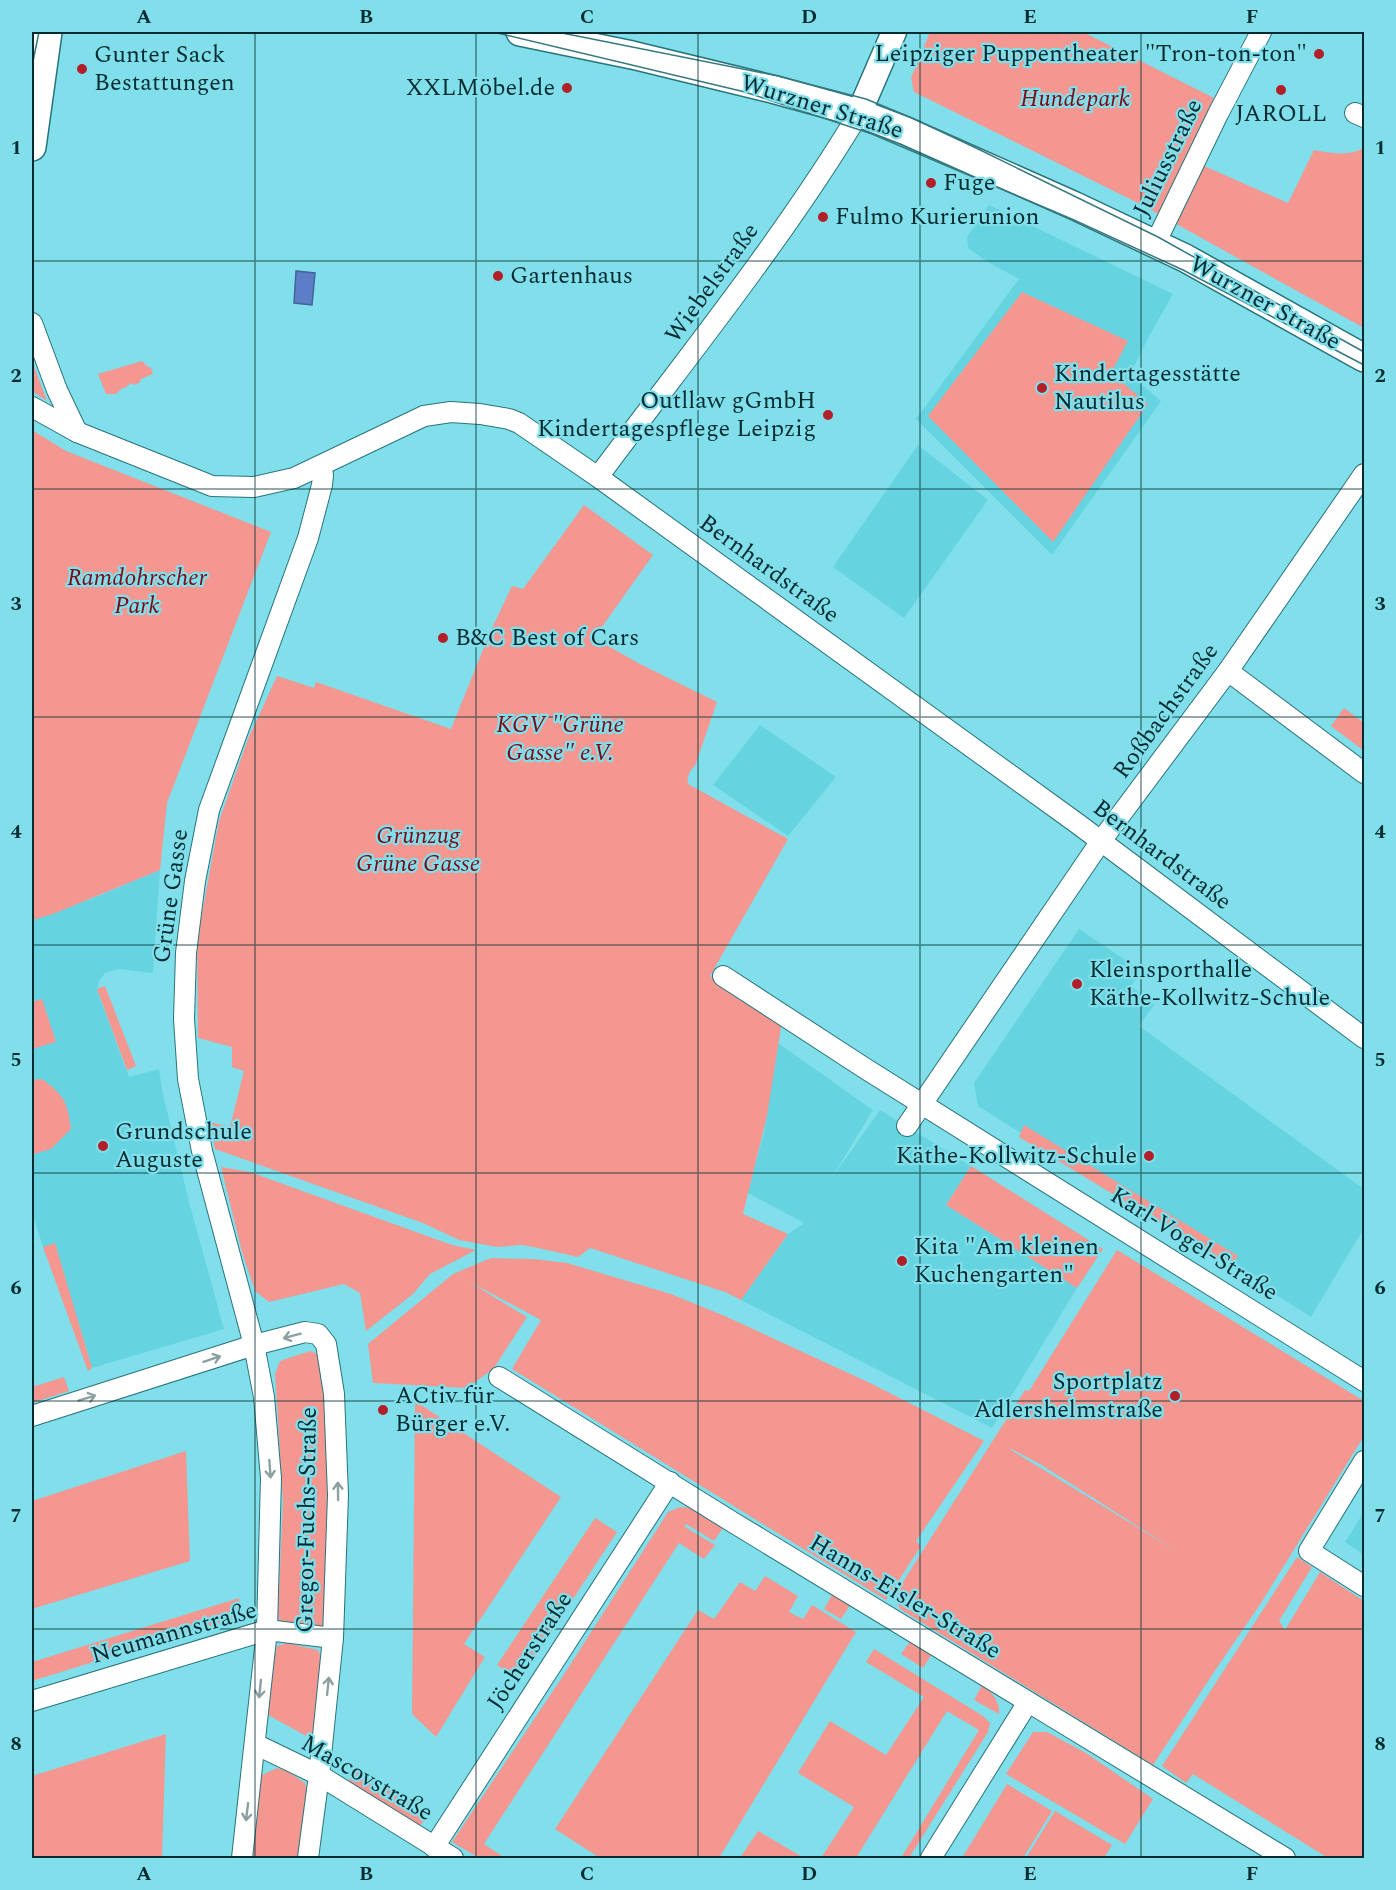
<svg xmlns="http://www.w3.org/2000/svg" width="1396" height="1890" viewBox="0 0 1396 1890" font-family="Spectral,serif">
	<style>
		.built { fill: #66d4e0 }
		.green { fill: #f59791; fill-rule: evenodd }
		.water { fill: #5d7ec6; stroke: #416599; stroke-width: 1.5 }
		.lines { fill: none; stroke-linecap: round; stroke-linejoin: round }
		.minor-casing { stroke: #29747c; stroke-width: 22 }
		.tertiary-casing { stroke: #29747c; stroke-width: 27 }
		.secondary-casing { stroke: #29747c; stroke-width: 30 }
		.minor { stroke: #fff; stroke-width: 20 }
		.tertiary { stroke: #fff; stroke-width: 24 }
		.secondary { stroke: #fff; stroke-width: 27 }
		.tram { stroke: #377980; stroke-width: 1.5 }
		.oneway { stroke: #8ca0a2 }
		.grid { fill: none; stroke: #002b30; stroke-width: 1.5; stroke-opacity: 0.55 }
		.poi-dot { fill: #b12028; stroke: #80dfea; stroke-width: 2 }
		.labels { text-anchor: middle; dominant-baseline: central; stroke-width: 4.5; stroke-linejoin: round; paint-order: stroke }
		.poi-label { font-size: 24px; fill: #002b30; stroke: #80dfea; text-anchor: start }
		.park-label { font-size: 24px; font-style: italic; fill: #7e0915; stroke: #80dfea }
		.street-label { font-size: 24px; fill: #002b30; stroke: #80dfea }
		.neatline { fill: none; stroke: #002b30; stroke-width: 2 }
		.grid-label { font-size: 20px; text-anchor: middle; font-weight: bold; fill: #002b30 }
	</style>
	<rect width="100%" height="100%" fill="#80dfea"/>
	<g class="built">
		<polygon points="989,205 1173,294 1148,338 1130,375 1161,401 1052,555 916,419 1019,279 986,261 968,248 967,237"/>
		<polygon points="918,445 988,500 904,618 833,567"/>
		<polygon points="760,725 836,777 788,836 713,785"/>
		<polygon points="160,870 153,973 119,969 105,973 99,981 97,990 129,1077 159,1069 162,1090 189,1202 224,1329 92,1368 55,1244 43,1247 32,1212 32,918 91,899"/>
		<polygon points="1079,929 1142,971 1131,986 1154,1005 1139,1026 1364,1189 1364,1228 1311,1317 978,1106 974,1083"/>
		<polygon points="778,1043 873,1110 831,1179 880,1110 971,1166 946,1205 1077,1288 992,1428 741,1300 788,1234 804,1223 748,1193 764,1132"/>
		<polygon points="1364,1512 1364,1555 1345,1542"/>
	</g>
	<g class="green">
		<path d="M 930,32 L 1083,32 L 1214,98 L 1186,158 L 1288,203 L 1314,150 C 1329,153 1351,157 1364,147 L 1364,328 L 1142,205 L 914,92 L 911,78 Z"/>
		<polygon points="1022,292 1128,341 1111,373 1148,404 1053,542 928,416"/>
		<polygon points="32,361 47,401 32,391"/>
		<polygon points="142,361 147,366 151,368 153,374 141,379 139,383 134,385 131,383 125,388 122,388 116,394 106,394 98,374"/>
		<polygon points="32,430 66,451 271,532 167,803 160,870 53,914 32,920"/>
		<path d="M 584,505 L 653,555 L 594,638 L 640,664 L 717,702 L 695,766 C 689,771 687,777 688,784 L 788,839 L 710,976 L 782,1021 L 767,1116 L 743,1214 L 788,1234 L 741,1300 L 725,1292 L 590,1248 L 578,1257 L 538,1248 L 522,1245 L 497,1247 L 459,1240 L 423,1223 L 215,1149 L 210,1122 L 230,1127 L 244,1071 L 232,1067 L 232,1047 L 198,1038 L 197,941 L 219,821 L 248,739 L 277,676 L 314,688 L 316,682 L 451,729 L 491,630 L 512,586 L 523,589 Z"/>
		<polygon points="1344,708 1364,723 1364,751 1331,726"/>
		<polygon points="105,986 136,1066 127,1070 97,989"/>
		<polygon points="42,999 56,1042 32,1049 32,1002"/>
		<path d="M 42,1079 C 65,1096 67,1102 71,1129 L 51,1149 L 34,1154 L 32,1153 L 32,1080 Z"/>
		<polygon points="1024,1125 1238,1256 1231,1266 1019,1137"/>
		<polygon points="971,1166 1103,1249 1077,1288 946,1205"/>
		<polygon points="221,1167 250,1172 452,1245 476,1250 430,1274 413,1294 366,1331 360,1293 344,1284 269,1302 255,1291 242,1252"/>
		<polygon points="55,1243 92,1368 88,1371 43,1247"/>
		<path d="M 1117,1250 L 1364,1401 L 1364,1436 L 1261,1603 L 1214,1672 L 1153,1765 L 900,1609 L 894,1596 L 1025,1390 L 1029,1391 ZM 1011,1449 L 1040,1464 L 1178,1552 L 1011,1450 Z"/>
		<polygon points="491,1258 534,1259 567,1263 671,1294 727,1317 870,1383 984,1441 916,1541 921,1546 886,1600 512,1369 541,1320 468,1281 527,1317 494,1368 467,1388 373,1383 368,1344 453,1274"/>
		<polygon points="310,1351 318,1354 332,1423 327,1620 323,1626 280,1623 278,1615 283,1501 275,1374 280,1361"/>
		<polygon points="64,1377 69,1391 32,1403 32,1387"/>
		<polygon points="415,1401 561,1497 464,1644 485,1657 436,1737 412,1714"/>
		<polygon points="186,1451 190,1561 32,1609 32,1501"/>
		<polygon points="680,1507 697,1508 725,1525 714,1541 686,1524 685,1527 715,1545 704,1559 679,1543 484,1844 505,1858 479,1858 452,1842 563,1676 668,1512"/>
		<polygon points="595,1518 617,1532 519,1681 497,1665"/>
		<polygon points="1297,1557 1312,1567 1279,1621 1285,1630 1320,1572 1364,1601 1364,1858 1328,1858 1193,1774 1186,1783 1162,1766"/>
		<polygon points="765,1576 798,1596 789,1612 803,1619 812,1605 856,1632 719,1858 600,1858 555,1829 698,1610 714,1619 740,1582 755,1591"/>
		<polygon points="833,1593 851,1604 841,1619 824,1609"/>
		<polygon points="239,1598 242,1616 32,1681 32,1662"/>
		<polygon points="911,1640 932,1654 923,1668 901,1654"/>
		<polygon points="287,1643 318,1650 322,1659 318,1715 310,1738 268,1715 266,1717 275,1655 277,1646"/>
		<polygon points="874,1649 983,1716 990,1723 988,1732 909,1858 901,1858 979,1730 947,1711 856,1858 821,1858 854,1807 798,1773 830,1721 886,1755 924,1697 866,1662"/>
		<path d="M 982,1685 C 992,1692 1000,1701 999,1714 L 974,1700 Z"/>
		<polygon points="1033,1732 1047,1732 1086,1753 1153,1799 1125,1844 1006,1774"/>
		<polygon points="166,1734 162,1858 32,1858 32,1776"/>
		<polygon points="352,1764 430,1816 419,1826 349,1784"/>
		<polygon points="277,1768 287,1771 305,1783 307,1792 299,1858 247,1858 255,1787 262,1775"/>
		<polygon points="1007,1784 1052,1811 1023,1858 962,1858"/>
		<polygon points="1055,1811 1112,1845 1104,1858 1026,1858"/>
		<polygon points="758,1831 804,1858 740,1858"/>
	</g>
	<polygon class="water" points="296,271 315,273 312,305 294,303"/>
	<g class="lines">
		<g class="minor-casing">
			<g id="minor">
				<polyline points="1355,113 1364,117"/>
				<polyline points="1155,244 1218,114 1261,32"/>
				<polyline points="32,323 57,390 77,432"/>
				<polyline points="32,407 77,432 212,486 254,487 294,478 424,416 451,412 480,414 509,419 519,423 598,477 1078,824 1364,1038"/>
				<path d="M 598,477 C 687,357 782,241 859,113"/>
				<polyline points="1228,671 1364,773"/>
				<polyline points="723,976 866,1069 1364,1381"/>
				<polyline points="907,1126 1101,841 1228,671 1364,474"/>
				<polyline points="499,1377 734,1523 1285,1858"/>
				<polyline points="32,1416 254,1345 305,1332 318,1334 326,1344 334,1394 338,1495 333,1638 319,1775 308,1858"/>
				<polyline points="1364,1461 1309,1551 1364,1586"/>
				<polyline points="32,1701 267,1630 333,1638"/>
				<polyline points="255,1744 319,1775 453,1858"/>
				<polyline points="434,1847 670,1482"/>
				<polyline points="242,1858 267,1630 271,1478 264,1397 254,1345 202,1151 188,1079 184,1019 186,953 195,881 209,810 308,538 322,485 323,475 321,466"/>
				<polyline points="931,1858 1028,1702"/>
			</g>
		</g>
		<g class="tertiary-casing">
			<polyline id="tertiary" points="859,113 894,32"/>
		</g>
		<g class="secondary-casing">
			<g id="secondary">
				<polyline points="520,32 632,55 772,89 859,113 906,131 1073,205 1185,258 1364,358"/>
				<polyline points="32,147 48,32"/>
			</g>
		</g>
		<use href="#minor" class="minor"/>
		<use href="#tertiary" class="tertiary"/>
		<use href="#secondary" class="secondary"/>
		<g class="tram">
			<polyline points="493,32 745,92 872,134 1074,220 1183,270 1364,365"/>
			<polyline points="557,32 778,76 866,99 912,118 974,147 1158,237 1364,352"/>
			<polyline points="32,66 39,32"/>
		</g>
	</g>
	<defs><path id="oneway-shaft" d="M-6 0H5M1.5-3L5.5 0L1.5 3" fill="none" stroke-width="1.6" stroke-linecap="round" stroke-linejoin="round" transform="scale(1.5)"/></defs>
	<g class="oneway">
		<use href="#oneway-shaft" transform="translate(292 1336) rotate(165)"/>
		<use href="#oneway-shaft" transform="translate(212 1359) rotate(-18)"/>
		<use href="#oneway-shaft" transform="translate(87 1398) rotate(-17)"/>
		<use href="#oneway-shaft" transform="translate(270 1469) rotate(86)"/>
		<use href="#oneway-shaft" transform="translate(338 1491) rotate(-91)"/>
		<use href="#oneway-shaft" transform="translate(328 1686) rotate(-84)"/>
		<use href="#oneway-shaft" transform="translate(260 1689) rotate(96)"/>
		<use href="#oneway-shaft" transform="translate(247 1812) rotate(97)"/>
	</g>
	<path class="grid" d="M 255,32 L 255,1858M 476,32 L 476,1858M 698,32 L 698,1858M 920,32 L 920,1858M 1141,32 L 1141,1858M 32,261 L 1364,261M 32,489 L 1364,489M 32,717 L 1364,717M 32,945 L 1364,945M 32,1173 L 1364,1173M 32,1401 L 1364,1401M 32,1629 L 1364,1629"/>
	<g class="poi-dot">
		<circle cx="1319" cy="54" r="6"/>
		<circle cx="82" cy="69" r="6"/>
		<circle cx="567" cy="88" r="6"/>
		<circle cx="1281" cy="90" r="6"/>
		<circle cx="931" cy="183" r="6"/>
		<circle cx="823" cy="217" r="6"/>
		<circle cx="498" cy="276" r="6"/>
		<circle cx="1042" cy="388" r="6"/>
		<circle cx="828" cy="415" r="6"/>
		<circle cx="443" cy="638" r="6"/>
		<circle cx="1077" cy="984" r="6"/>
		<circle cx="103" cy="1146" r="6"/>
		<circle cx="1149" cy="1156" r="6"/>
		<circle cx="902" cy="1261" r="6"/>
		<circle cx="1175" cy="1396" r="6"/>
		<circle cx="383" cy="1410" r="6"/>
	</g>
	<g class="labels">
		<g class="poi-label">
			<text x="1307" y="54" text-anchor="end">Leipziger Puppentheater "Tron-ton-ton"</text>
			<text x="94" y="55">Gunter Sack<tspan x="94" dy="28">Bestattungen</tspan></text>
			<text x="555" y="88" text-anchor="end">XXLMöbel.de</text>
			<text x="1281" y="114" text-anchor="middle">JAROLL</text>
			<text x="943" y="183">Fuge</text>
			<text x="835" y="217">Fulmo Kurierunion</text>
			<text x="510" y="276">Gartenhaus</text>
			<text x="1054" y="374">Kindertagesstätte<tspan x="1054" dy="28">Nautilus</tspan></text>
			<text x="816" y="401" text-anchor="end">Outllaw gGmbH<tspan x="816" dy="28">Kindertagespflege Leipzig</tspan></text>
			<text x="455" y="638">B&amp;C Best of Cars</text>
			<text x="1089" y="970">Kleinsporthalle<tspan x="1089" dy="28">Käthe-Kollwitz-Schule</tspan></text>
			<text x="115" y="1132">Grundschule<tspan x="115" dy="28">Auguste</tspan></text>
			<text x="1137" y="1156" text-anchor="end">Käthe-Kollwitz-Schule</text>
			<text x="914" y="1247">Kita "Am kleinen<tspan x="914" dy="28">Kuchengarten"</tspan></text>
			<text x="1163" y="1382" text-anchor="end">Sportplatz<tspan x="1163" dy="28">Adlershelmstraße</tspan></text>
			<text x="395" y="1396">ACtiv für<tspan x="395" dy="28">Bürger e.V.</tspan></text>
		</g>
		<g class="park-label">
			<text x="1075" y="99">Hundepark</text>
			<text x="137" y="578">Ramdohrscher<tspan x="137" dy="28">Park</tspan></text>
			<text x="560" y="725">KGV "Grüne<tspan x="560" dy="28">Gasse" e.V.</tspan></text>
			<text x="418" y="836">Grünzug<tspan x="418" dy="28">Grüne Gasse</tspan></text>
		</g>
		<g class="street-label">
			<text transform="translate(822 107) rotate(17)">Wurzner Straße</text>
			<text transform="translate(1168 158) rotate(-64)">Juliusstraße</text>
			<text transform="translate(712 283) rotate(-54)">Wiebelstraße</text>
			<text transform="translate(1265 303) rotate(29)">Wurzner Straße</text>
			<text transform="translate(769 569) rotate(36)">Bernhardstraße</text>
			<text transform="translate(1166 711) rotate(-54)">Roßbachstraße</text>
			<text transform="translate(1162 855) rotate(37)">Bernhardstraße</text>
			<text transform="translate(171 896) rotate(-82)">Grüne Gasse</text>
			<text transform="translate(1194 1244) rotate(32)">Karl-Vogel-Straße</text>
			<text transform="translate(307 1520) rotate(-89)">Gregor-Fuchs-Straße</text>
			<text transform="translate(905 1597) rotate(31)">Hanns-Eisler-Straße</text>
			<text transform="translate(174 1633) rotate(-16)">Neumannstraße</text>
			<text transform="translate(530 1651) rotate(-57)">Jöcherstraße</text>
			<text transform="translate(367 1778) rotate(30)">Mascovstraße</text>
		</g>
	</g>
	<rect width="1396" height="1890" fill="none" stroke="#80dfea" stroke-width="66"/>
	<rect x="33" y="33" width="1330" height="1824" class="neatline"/>
	<g class="grid-label">
		<text x="144" y="23">A</text>
		<text x="366" y="23">B</text>
		<text x="587" y="23">C</text>
		<text x="809" y="23">D</text>
		<text x="1030" y="23">E</text>
		<text x="1252" y="23">F</text>
		<text x="16" y="154">1</text>
		<text x="1380" y="154">1</text>
		<text x="16" y="382">2</text>
		<text x="1380" y="382">2</text>
		<text x="16" y="610">3</text>
		<text x="1380" y="610">3</text>
		<text x="16" y="838">4</text>
		<text x="1380" y="838">4</text>
		<text x="16" y="1066">5</text>
		<text x="1380" y="1066">5</text>
		<text x="16" y="1294">6</text>
		<text x="1380" y="1294">6</text>
		<text x="16" y="1522">7</text>
		<text x="1380" y="1522">7</text>
		<text x="16" y="1750">8</text>
		<text x="1380" y="1750">8</text>
		<text x="144" y="1880">A</text>
		<text x="366" y="1880">B</text>
		<text x="587" y="1880">C</text>
		<text x="809" y="1880">D</text>
		<text x="1030" y="1880">E</text>
		<text x="1252" y="1880">F</text>
	</g>
</svg>
